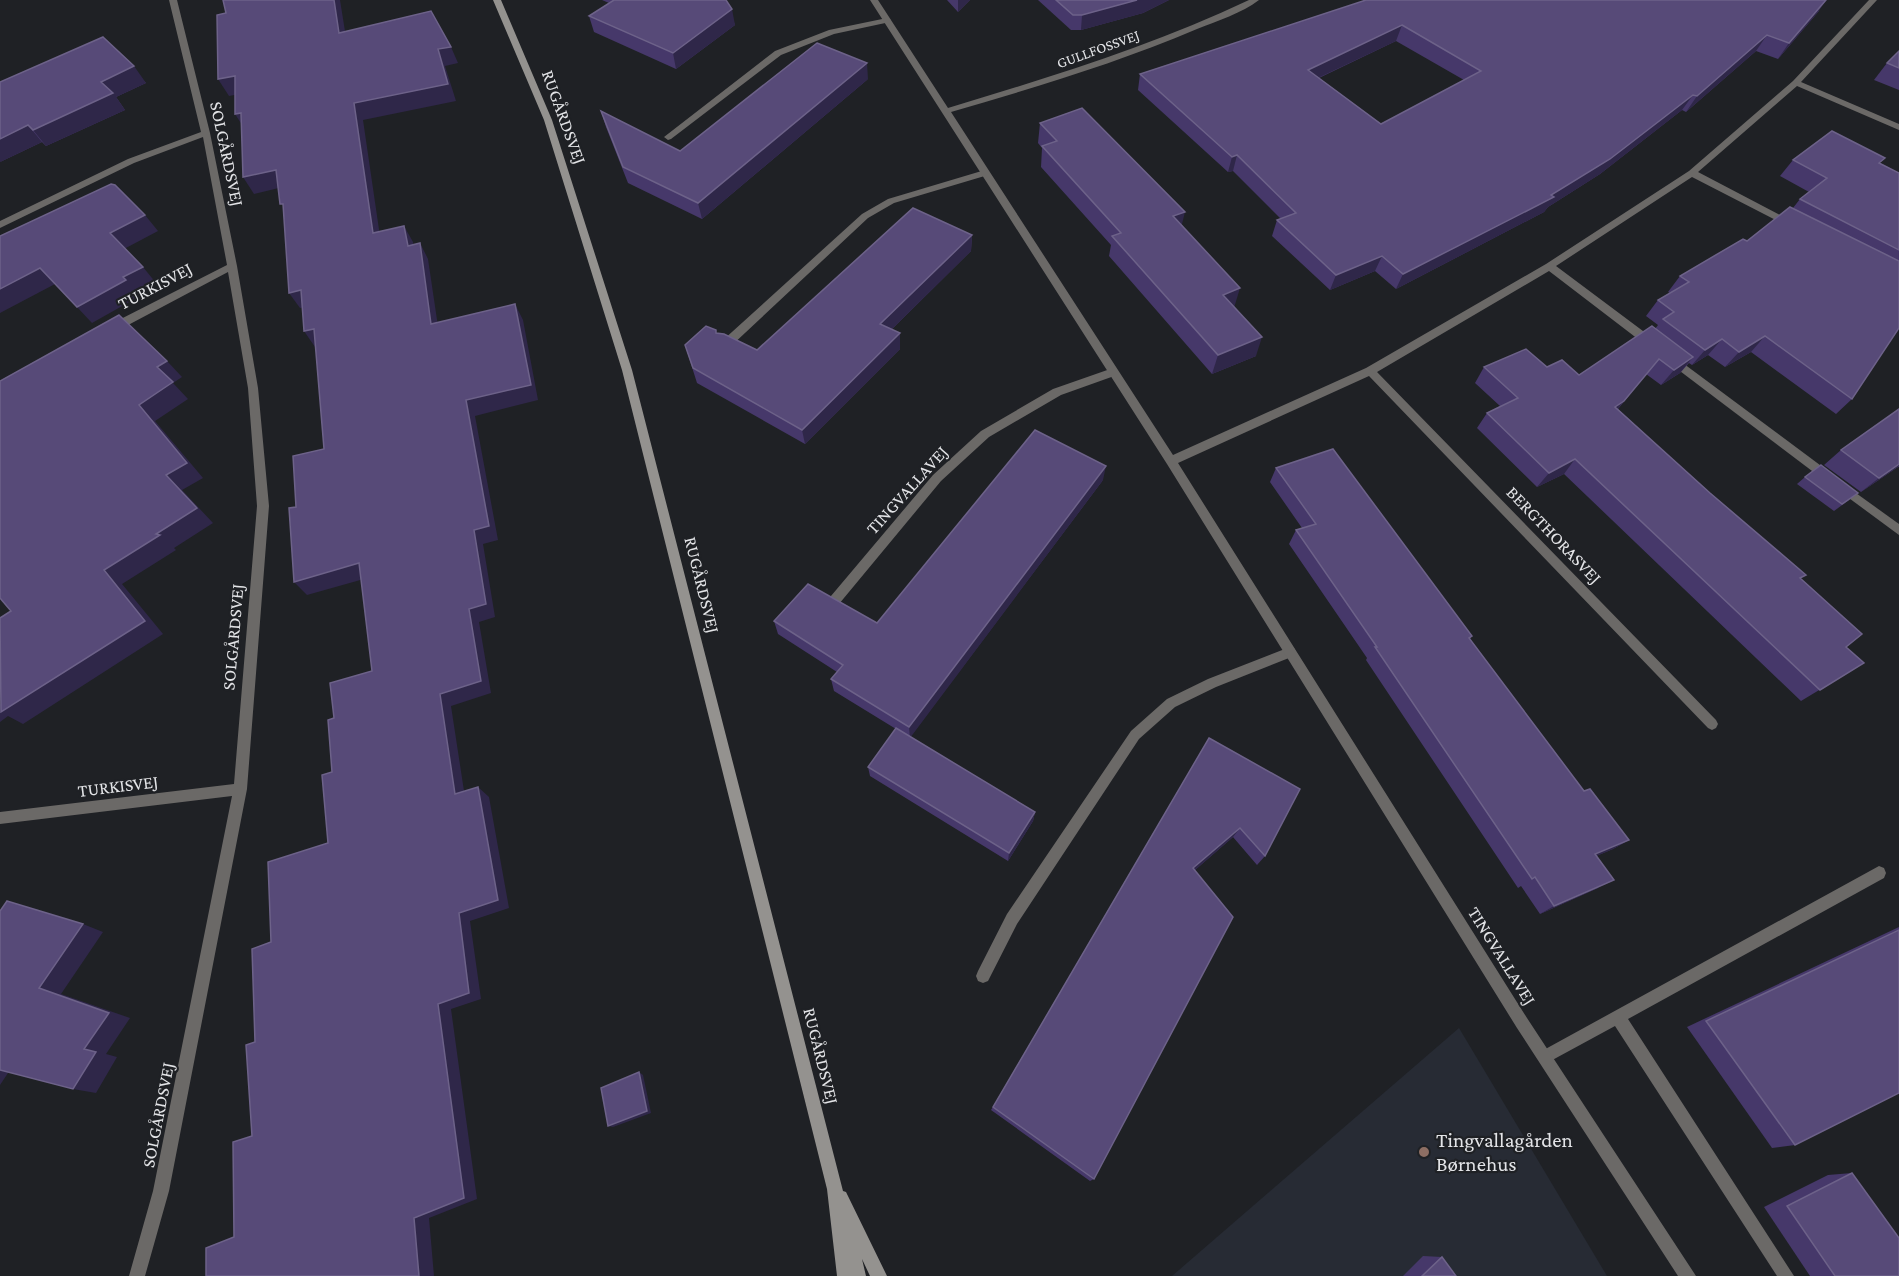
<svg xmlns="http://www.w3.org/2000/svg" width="1899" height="1276" viewBox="0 0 1899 1276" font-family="'Crimson Pro',serif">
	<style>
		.built { fill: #272b34 }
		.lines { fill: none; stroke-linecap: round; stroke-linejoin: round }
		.service { fill: #6b6967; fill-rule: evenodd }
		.minor { fill: #6b6967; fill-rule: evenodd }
		.secondary { fill: #94928f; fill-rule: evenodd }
		.wall { fill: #46386a; fill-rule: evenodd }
		.shaded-wall { fill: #2f2749 }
		.building { fill: #574a78; stroke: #6d6289; stroke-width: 1.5; fill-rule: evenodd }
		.education-dot { fill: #8d6e63; stroke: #1f2125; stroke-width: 2 }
		.labels { text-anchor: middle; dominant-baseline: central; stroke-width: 4.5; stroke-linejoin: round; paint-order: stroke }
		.far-street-label { font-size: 15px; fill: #e3e4e7; stroke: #1f2125 }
		.street-label { font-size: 18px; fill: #e3e4e7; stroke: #1f2125 }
		.near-poi-label { font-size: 21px; fill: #e3e4e7; stroke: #1f2125; text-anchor: start }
	</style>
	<rect width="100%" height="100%" fill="#1f2125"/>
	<polygon class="built" points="1459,1028 1607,1276 1172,1276"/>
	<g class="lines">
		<g class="service">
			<polygon points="887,18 891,20 890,22 834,34 781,55 671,139 668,140 664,137 775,51 829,30"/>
			<polygon points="985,170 988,171 988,175 894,203 868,218 730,347 722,347 722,341 862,214 888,199"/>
			<polygon points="1113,368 1117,369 1117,375 1061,395 989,437 941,481 839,604 831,604 829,600 831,596 933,475 981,431 1053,389"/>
			<polygon points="1290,647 1294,648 1296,652 1294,656 1216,687 1175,707 1139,739 1017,924 988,981 983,983 978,981 976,976 978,971 1007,914 1131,731 1167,699 1208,679"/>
			<polygon points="1879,866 1884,868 1886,873 1884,878 1628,1019 1794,1276 1777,1276 1615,1026 1545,1064 1540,1062 1538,1057 1540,1052"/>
		</g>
		<g class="minor">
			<polygon points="169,0 177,0 210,133 237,266 258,388 269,506 247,789 169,1191 145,1276 129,1276 153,1191 232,796 0,824 0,812 234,784 257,506 248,388 228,272 115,332 111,333 106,329 107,326 227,265 203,137 134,163 0,228 0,221 128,159 201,132"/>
			<path d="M 870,0 L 878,0 L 948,108 C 1050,77 1152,46 1249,0 L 1259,0 C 1242,13 1217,21 1197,29 C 1117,63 1034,88 951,112 L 1173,455 L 1366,368 L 1546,264 L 1689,171 L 1793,81 L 1869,0 L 1877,0 L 1801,82 L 1899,124 L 1899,130 L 1797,86 L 1698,172 L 1795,223 L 1795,227 L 1789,227 L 1692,177 L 1556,266 L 1655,340 L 1655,346 L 1647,346 L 1549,271 L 1377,372 L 1716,720 L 1718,724 L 1716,728 L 1712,730 L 1708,728 L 1369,376 L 1178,463 L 1527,1018 L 1696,1276 L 1678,1276 L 1517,1028 L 1167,464 Z"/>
			<polygon points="1672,355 1832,474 1833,477 1832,480 1824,480 1668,362 1668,356"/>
			<polygon points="1842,483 1899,524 1899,535 1838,490 1837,487"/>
		</g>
		<polygon class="secondary" points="493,0 501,0 552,120 632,370 843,1191 846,1192 887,1276 870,1276 862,1259 866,1276 837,1276 827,1189 622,370 544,120"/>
	</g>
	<g class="wall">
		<polygon points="602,0 726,0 735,25 676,69 594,32 589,16 609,3"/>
		<polygon points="947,0 970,0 958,12"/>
		<polygon points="1038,0 1169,0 1143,13 1081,30 1071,30"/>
		<path d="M 1366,0 L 1819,11 L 1778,59 L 1756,51 L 1686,112 L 1682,110 L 1600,174 L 1548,207 L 1544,212 L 1396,289 L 1375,271 L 1330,290 L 1272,236 L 1277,220 L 1281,219 L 1233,171 L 1228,172 L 1138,90 L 1140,74 ZM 1396,41 L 1464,80 L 1381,124 L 1319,78 Z"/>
		<polygon points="103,37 146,83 116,97 125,110 46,146 42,142 0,162"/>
		<polygon points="1899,51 1899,90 1874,80 1887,63"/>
		<polygon points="868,79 702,219 628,183 606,127 601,111 680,151"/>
		<polygon points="1040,123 1182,225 1234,307 1256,356 1212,374 1109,256 1111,245 1041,167 1042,148 1038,143"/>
		<polygon points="1793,160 1880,163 1899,173 1899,328 1852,399 1836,414 1751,352 1725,367 1708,355 1692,365 1689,363 1680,373 1661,385 1646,374 1618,409 1801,579 1846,647 1864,663 1801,701 1564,474 1537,487 1477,428 1487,413 1500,406 1475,383 1484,367 1547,367 1579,375 1655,329 1658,325 1646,316 1658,300 1670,293 1668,292 1680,276 1747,241 1793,208 1800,199 1809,192 1780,176"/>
		<polygon points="972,235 971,251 892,329 900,349 805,444 697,383 685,345 717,333 757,350"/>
		<polygon points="1899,409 1899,467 1898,467 1861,492 1824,465 1841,450"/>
		<polygon points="1276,468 1472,636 1470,639 1584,791 1629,840 1613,849 1596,856 1598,888 1540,914 1521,886 1518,888 1366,660 1367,658 1289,544 1296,530 1302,528 1270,482"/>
		<polygon points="1805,477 1849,500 1834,511 1797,484"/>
		<polygon points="1103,480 910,737 1035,812 1033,821 1008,861 870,776 868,767 896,729 834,691 831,679 837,672 778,634 774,621 877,623"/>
		<polygon points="1209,738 1265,856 1257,865 1233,837 1195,870 1094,1179 1090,1181 991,1110"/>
		<polygon points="1899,927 1899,1093 1795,1145 1772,1148 1687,1027"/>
		<polygon points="1852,1173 1899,1276 1810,1276 1764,1207 1828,1175"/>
		<polygon points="1423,1256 1442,1257 1456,1276 1403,1276"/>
	</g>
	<g class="shaded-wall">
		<polygon points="334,0 340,0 348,50 339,33"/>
		<polygon points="958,0 970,0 958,12"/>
		<polygon points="1137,0 1169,0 1143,13 1081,30 1082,15"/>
		<polygon points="1826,0 1819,11 1778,59 1789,43"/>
		<polygon points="732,9 735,25 676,69 673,53"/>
		<polygon points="1402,25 1396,41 1303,85 1308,70"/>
		<polygon points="1767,35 1756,51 1686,112 1697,96"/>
		<polygon points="451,47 458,63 445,66 456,101 363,120 382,250 373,233 354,103 438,49"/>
		<polygon points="867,63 868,79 702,219 698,203"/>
		<polygon points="134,66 146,83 116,97 125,110 46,146 33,130 101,82"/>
		<polygon points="235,76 245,93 229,96 218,79"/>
		<polygon points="1693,95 1682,110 1600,174 1548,207 1544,212 1396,289 1403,274 1551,195"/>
		<polygon points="241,113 246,131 235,114"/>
		<polygon points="28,125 42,142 0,162 0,139"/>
		<polygon points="1237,155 1233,171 1228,172 1232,157"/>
		<polygon points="276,170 287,186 254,194 243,177"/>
		<polygon points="1185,212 1180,232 1173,216"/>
		<polygon points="145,215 158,231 124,249 110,233"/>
		<polygon points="404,226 413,242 416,262 408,246"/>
		<polygon points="972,235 971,251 882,339 880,324"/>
		<polygon points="420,243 428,259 440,340 431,324"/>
		<polygon points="1382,256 1375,271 1330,290 1336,275"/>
		<polygon points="143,267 156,283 137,293 140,296 92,323 77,307 123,277"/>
		<polygon points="40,268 55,284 0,313 0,289"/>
		<polygon points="1240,288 1234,308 1223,295"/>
		<polygon points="301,290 312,306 300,308 289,293"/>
		<polygon points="515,304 523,320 538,400 475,416 498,540 483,544 495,617 479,622 491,693 451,706 466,804 455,794 440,694 469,609 466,400"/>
		<polygon points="314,329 325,344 315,347 304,331"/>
		<polygon points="900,333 900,349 805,444 802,430"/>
		<polygon points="1765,336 1751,352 1725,367 1739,352"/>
		<polygon points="1262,337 1256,356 1212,374 1218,355"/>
		<polygon points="1722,339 1708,355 1692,365 1705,350"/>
		<polygon points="1693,357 1680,373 1661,385 1674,370"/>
		<polygon points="167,361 182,377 173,383 188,399 155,421 203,478 182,490 213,523 174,548 176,550 122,584 163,634 23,724 8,716 0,722 0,705 104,570 156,534 166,475 139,405 157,367"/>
		<polygon points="1646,374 1612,416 1615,407"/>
		<polygon points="1575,459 1564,474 1537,487 1549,473"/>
		<polygon points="1899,464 1899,466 1861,492 1879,478"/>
		<polygon points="1106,466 1103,480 910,738 909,727"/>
		<polygon points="359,563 371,577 307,595 294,582"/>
		<polygon points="478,787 489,797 509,908 470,921 481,999 451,1009 477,1199 429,1218 434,1276 419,1276 414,1218 438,1004 459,913"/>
		<polygon points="1035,812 1033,821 1008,861 1009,853"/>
		<polygon points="1240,828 1233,837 1187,877 1193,868"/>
		<polygon points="1629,840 1613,849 1580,863 1595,854"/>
		<polygon points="1614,880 1598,888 1540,914 1554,906"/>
		<polygon points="83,924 103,932 61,994 130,1018 106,1054 117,1057 96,1093 73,1089 39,988"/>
		<polygon points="0,1068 10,1070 0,1085"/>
		<polygon points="639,1072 643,1075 651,1113 613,1127 608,1126"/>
	</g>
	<g class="building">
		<polygon points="223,0 334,0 339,33 431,11 451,47 438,49 448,84 354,103 373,233 404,226 408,246 420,243 431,324 515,304 531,385 466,400 489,526 474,530 486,604 469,609 481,681 440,694 455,794 478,787 498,900 459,913 469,993 438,1004 464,1198 414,1218 419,1276 206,1276 206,1248 234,1237 233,1142 252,1136 246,1045 255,1042 252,949 271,942 268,862 328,843 322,775 332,772 328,720 334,718 330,683 372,671 359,563 294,582 289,508 296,507 293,456 324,449 314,329 304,331 301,290 289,293 283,204 280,204 276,170 243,177 241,113 235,114 235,76 218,79 217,15 226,13"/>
		<polygon points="614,0 726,0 732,9 673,53 589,16"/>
		<polygon points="1056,0 1137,0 1082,15 1073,15"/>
		<path d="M 1366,0 L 1826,0 L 1789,43 L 1767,35 L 1697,96 L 1693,95 L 1610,159 L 1551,195 L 1554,197 L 1403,274 L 1382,256 L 1336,275 L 1277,220 L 1296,213 L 1237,155 L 1232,157 L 1140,74 ZM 1402,25 L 1481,71 L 1381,124 L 1308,70 Z"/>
		<polygon points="103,37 134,66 101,82 113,93 33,130 28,125 0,139 0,82"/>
		<polygon points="817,43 867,63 698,203 623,167 601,111 680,151"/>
		<polygon points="1899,51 1899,68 1887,63"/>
		<polygon points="1082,108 1185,212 1173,216 1240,288 1223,295 1262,337 1218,355 1112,236 1121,233 1042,146 1057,141 1040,123"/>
		<polygon points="1832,131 1885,158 1879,163 1899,173 1899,250 1800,199 1827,178 1793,160"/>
		<polygon points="111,184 115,185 145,215 110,233 143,267 123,277 126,280 77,307 40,268 0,289 0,236"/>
		<polygon points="1790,207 1899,261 1899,328 1852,399 1765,336 1739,352 1722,339 1705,350 1663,319 1674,312 1658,300 1689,282 1680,276 1743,239 1747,241"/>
		<polygon points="913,208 972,235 880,324 900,333 802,430 693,368 685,345 706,326 716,330 716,333 724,334 757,350"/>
		<polygon points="119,315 167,361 157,367 173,382 139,405 187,463 166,475 197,508 156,534 160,535 104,570 145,621 1,712 0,618 11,611 0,598 0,381"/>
		<polygon points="1652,326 1693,357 1674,370 1659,359 1624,401 1615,407 1710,493 1806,575 1800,578 1862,634 1846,647 1864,663 1820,690 1575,459 1549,473 1487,413 1518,398 1484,367 1526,349 1547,367 1562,360 1579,375"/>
		<polygon points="1899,409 1899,464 1879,478 1841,450"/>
		<polygon points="1035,430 1106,466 909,727 831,679 843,665 774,621 808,584 877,623"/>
		<polygon points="1333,449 1472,636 1469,638 1584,791 1590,789 1629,840 1595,854 1614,880 1554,906 1535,877 1532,879 1375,647 1377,647 1296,530 1316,524 1276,468"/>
		<polygon points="1821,465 1858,493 1842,504 1805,477"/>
		<polygon points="896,728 1035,812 1009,853 868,767"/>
		<polygon points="1209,738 1300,789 1265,856 1240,828 1193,868 1233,917 1094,1179 993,1107"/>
		<polygon points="7,901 83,924 39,988 109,1013 84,1049 96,1052 73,1089 0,1070 0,911"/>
		<polygon points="1899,930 1899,1093 1795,1145 1706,1021"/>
		<polygon points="639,1072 647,1111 608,1126 601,1088"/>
		<polygon points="1852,1173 1899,1238 1899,1276 1835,1276 1787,1206"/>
		<polygon points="1442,1257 1456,1276 1422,1276"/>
	</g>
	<circle class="education-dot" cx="1424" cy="1152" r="6"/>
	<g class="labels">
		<g class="far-street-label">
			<text transform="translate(1098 49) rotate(-20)">GULLFOSSVEJ</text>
		</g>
		<g class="street-label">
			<text transform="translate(564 117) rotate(70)">RUGÅRDSVEJ</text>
			<text transform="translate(227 154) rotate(78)">SOLGÅRDSVEJ</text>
			<text transform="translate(155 286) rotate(-28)">TURKISVEJ</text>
			<text transform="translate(907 490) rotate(-48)">TINGVALLAVEJ</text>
			<text transform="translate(1554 535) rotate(46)">BERGTHORASVEJ</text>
			<text transform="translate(702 585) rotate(76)">RUGÅRDSVEJ</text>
			<text transform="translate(233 637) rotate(-85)">SOLGÅRDSVEJ</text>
			<text transform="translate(118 786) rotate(-7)">TURKISVEJ</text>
			<text transform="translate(1502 956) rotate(58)">TINGVALLAVEJ</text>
			<text transform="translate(821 1056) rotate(76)">RUGÅRDSVEJ</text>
			<text transform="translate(158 1115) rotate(-79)">SOLGÅRDSVEJ</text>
		</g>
		<g class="near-poi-label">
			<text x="1436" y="1140">Tingvallagården<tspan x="1436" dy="24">Børnehus</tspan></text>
		</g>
	</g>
</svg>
